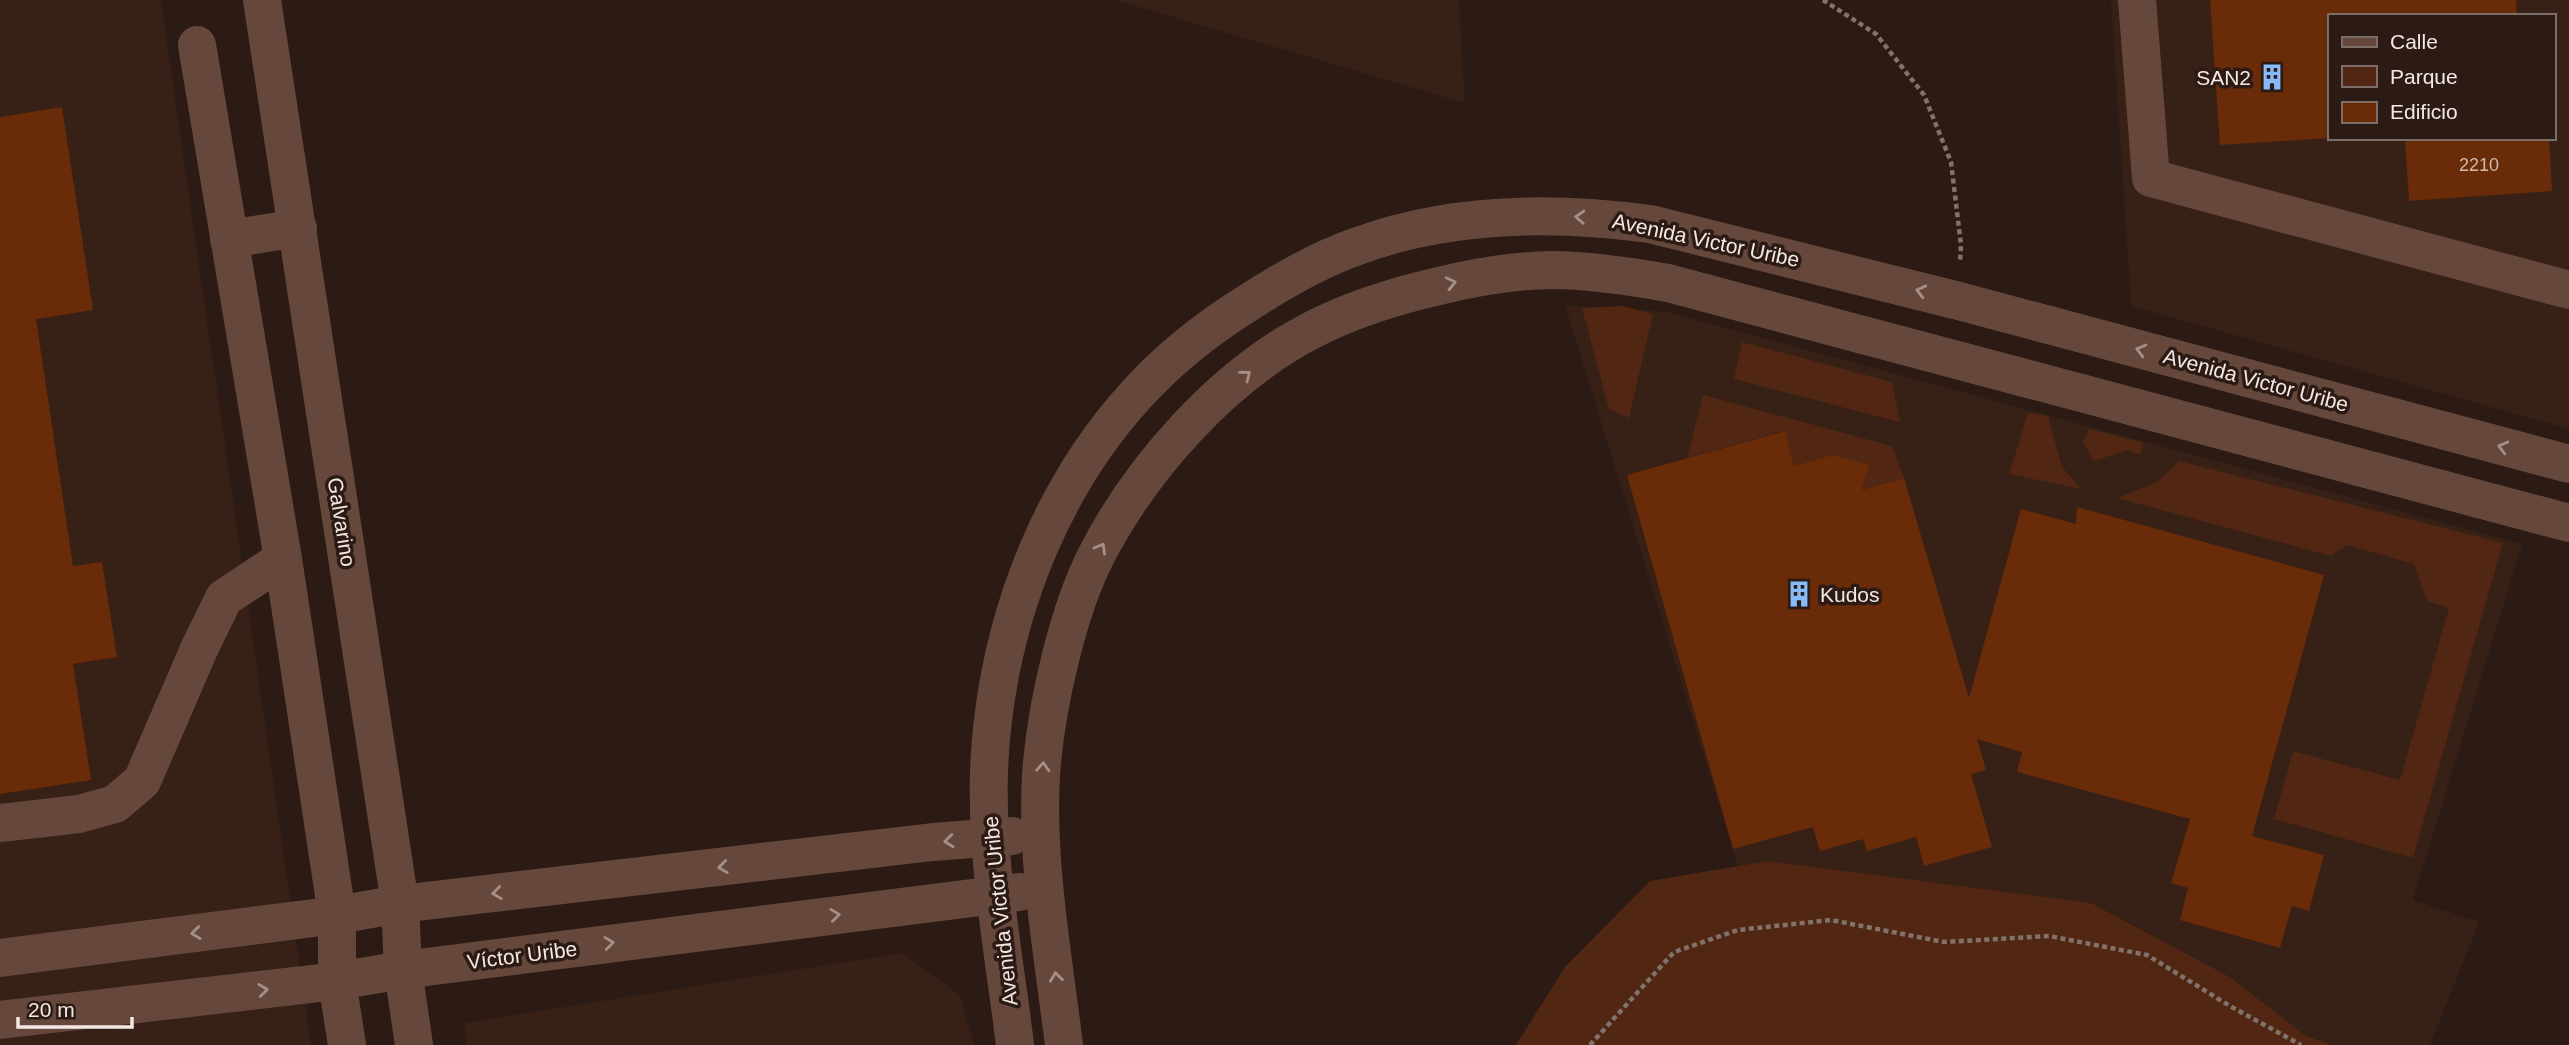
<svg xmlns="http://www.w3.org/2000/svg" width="2569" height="1045" viewBox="0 0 2569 1045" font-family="Arial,sans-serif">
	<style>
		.built { fill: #372016; fill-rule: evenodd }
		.green { fill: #512713 }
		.building { fill: #692b08 }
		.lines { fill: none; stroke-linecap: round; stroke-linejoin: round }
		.path { stroke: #81726c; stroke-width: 4.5; stroke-dasharray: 5 3.5; stroke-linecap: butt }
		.minor { stroke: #65483b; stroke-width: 38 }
		.oneway { stroke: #a59087 }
		.labels { text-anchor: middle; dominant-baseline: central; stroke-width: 7; stroke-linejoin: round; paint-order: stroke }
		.number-label { font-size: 18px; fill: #d1b9ac }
		.poi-label { font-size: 21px; fill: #f4e8e3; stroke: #2c1b14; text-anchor: end }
		.street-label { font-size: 21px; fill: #f4e8e3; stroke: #2c1b14 }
	</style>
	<rect width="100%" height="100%" fill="#2c1b14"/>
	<g class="built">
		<polygon points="0,0 161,0 311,1045 0,1045"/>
		<polygon points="1115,0 1459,0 1465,103"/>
		<path d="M 2111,0 L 2569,0 L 2569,429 L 2131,306 ZM 2329,16 L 2553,16 L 2553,138 L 2329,138 Z"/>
		<polygon points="1565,305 1667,312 2522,544 2413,900 2479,922 2430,1045 2332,1045 2306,1036 2230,977 2091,903 1768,861 1738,866"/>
		<polygon points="902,953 960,995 974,1045 467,1045 464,1023"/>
	</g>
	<g class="green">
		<polygon points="1623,306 1653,314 1629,418 1609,409 1582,308"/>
		<polygon points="1742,342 1892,382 1900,422 1734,379"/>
		<polygon points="1703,395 1892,446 1904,478 1862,490 1869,465 1794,466 1784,431 1687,458"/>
		<polygon points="2028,413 2048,416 2062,467 2081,489 2009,474"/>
		<polygon points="2089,429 2144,443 2140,455 2127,450 2094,461 2083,443"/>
		<polygon points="2179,461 2503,543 2413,858 2274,819 2293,751 2400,780 2449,608 2427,601 2414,564 2347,545 2331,556 2117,498 2157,482"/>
		<polygon points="1768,861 2091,903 2230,977 2306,1036 2332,1045 1516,1045 1565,967 1650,881"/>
	</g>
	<g class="building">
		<polygon points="2210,0 2516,0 2517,16 2329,16 2329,138 2220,145"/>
		<polygon points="62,107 93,310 36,319 73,566 102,562 117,657 73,664 91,780 0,794 0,117"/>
		<polygon points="2405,138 2549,138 2552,191 2409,201"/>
		<polygon points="1785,431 1794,466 1833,455 1869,465 1862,490 1904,478 1969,698 2021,509 2076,524 2077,507 2324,575 2252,836 2324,855 2309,911 2292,906 2280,948 2180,920 2188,888 2171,883 2190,819 2017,772 2022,752 1977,739 1986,770 1971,774 1992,847 1924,866 1916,837 1867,851 1863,839 1820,851 1813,827 1733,849 1627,475"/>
	</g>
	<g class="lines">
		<g class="path">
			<polyline points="1823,0 1876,34 1924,95 1951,162 1961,245 1960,262"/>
			<polyline points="1590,1045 1674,952 1738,930 1831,920 1944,942 2049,936 2147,955 2230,1006 2301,1045"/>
		</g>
		<g class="minor">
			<polyline points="262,0 400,904 403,970 414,1045"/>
			<polyline points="2137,0 2151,178 2569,290"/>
			<polyline points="197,45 283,559 337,915 337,981 347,1045"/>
			<polyline points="229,239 298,228"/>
			<polyline points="0,823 79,814 115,804 142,781 200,647 224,598 283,559"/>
			<polyline points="0,958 337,915 400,904 933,842 1012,836"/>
			<polyline points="0,1020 337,981 403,970 1019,892"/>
			<path d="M 1015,1045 C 1002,937 979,829 993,720 C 1007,602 1055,484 1135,396 C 1168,359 1209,327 1251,301 C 1285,279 1320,259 1358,246 C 1450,212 1553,211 1650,224 L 1959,301 L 2569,464"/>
			<path d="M 1064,1045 C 1053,954 1034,853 1042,762 C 1048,700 1068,611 1096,556 C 1141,468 1222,377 1310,331 C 1350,310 1395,296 1439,286 C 1475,277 1512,271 1550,270 C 1590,270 1629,276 1668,283 L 2569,523"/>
		</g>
	</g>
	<defs><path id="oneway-chevron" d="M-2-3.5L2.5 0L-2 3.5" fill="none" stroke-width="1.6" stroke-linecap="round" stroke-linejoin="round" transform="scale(1.75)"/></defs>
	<g class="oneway">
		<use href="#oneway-chevron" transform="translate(1580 217) rotate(-177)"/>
		<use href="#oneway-chevron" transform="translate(1451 283) rotate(-13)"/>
		<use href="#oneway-chevron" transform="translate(1921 291) rotate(-166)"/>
		<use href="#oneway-chevron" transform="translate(2141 350) rotate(-165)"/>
		<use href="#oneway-chevron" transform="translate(1246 375) rotate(-38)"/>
		<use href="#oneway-chevron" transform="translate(2503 447) rotate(-165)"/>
		<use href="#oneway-chevron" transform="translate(1101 548) rotate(-60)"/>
		<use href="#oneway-chevron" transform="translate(1043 767) rotate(-87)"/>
		<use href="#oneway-chevron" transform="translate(949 841) rotate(174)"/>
		<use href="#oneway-chevron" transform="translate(723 867) rotate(173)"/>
		<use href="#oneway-chevron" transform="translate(497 893) rotate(173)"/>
		<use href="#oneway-chevron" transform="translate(835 915) rotate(-7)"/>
		<use href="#oneway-chevron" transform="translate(196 933) rotate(173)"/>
		<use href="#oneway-chevron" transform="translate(609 943) rotate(-7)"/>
		<use href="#oneway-chevron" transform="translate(1056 977) rotate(-97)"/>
		<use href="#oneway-chevron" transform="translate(263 990) rotate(-7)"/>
	</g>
	<defs>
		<g id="building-bare" transform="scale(2.1)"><path d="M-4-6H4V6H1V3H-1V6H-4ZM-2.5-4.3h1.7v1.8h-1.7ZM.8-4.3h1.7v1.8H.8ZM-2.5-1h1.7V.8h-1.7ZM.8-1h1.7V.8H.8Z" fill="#87bbfb" stroke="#2c1b14" stroke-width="2.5" paint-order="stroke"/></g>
	</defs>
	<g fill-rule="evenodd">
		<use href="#building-bare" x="2272" y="77"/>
		<use href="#building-bare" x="1799" y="594"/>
	</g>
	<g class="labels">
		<g class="number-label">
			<text x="2479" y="165">2210</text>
		</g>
		<g class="poi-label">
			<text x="2251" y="77">SAN2</text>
			<text x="1820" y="594" text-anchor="start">Kudos</text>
		</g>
		<g class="street-label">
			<text transform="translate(1706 240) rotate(12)">Avenida Victor Uribe</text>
			<text transform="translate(2256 380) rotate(15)">Avenida Victor Uribe</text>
			<text transform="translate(342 522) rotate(81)">Galvarino</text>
			<text transform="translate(1000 911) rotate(-96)">Avenida Victor Uribe</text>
			<text transform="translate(522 955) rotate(-7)">Víctor Uribe</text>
		</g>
	</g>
	<rect x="2328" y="14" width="228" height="126" fill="#2c1b14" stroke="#7c6d67" stroke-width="2"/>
	<rect x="2342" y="37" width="35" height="10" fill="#65483b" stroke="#7c6d67" stroke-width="2"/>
	<text x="2390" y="49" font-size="21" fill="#f4e8e3">Calle</text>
	<rect x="2342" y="66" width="35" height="21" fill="#512713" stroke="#7c6d67" stroke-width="2"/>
	<text x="2390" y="84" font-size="21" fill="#f4e8e3">Parque</text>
	<rect x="2342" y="102" width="35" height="21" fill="#692b08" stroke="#7c6d67" stroke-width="2"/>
	<text x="2390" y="119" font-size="21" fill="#f4e8e3">Edificio</text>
	<path d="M18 1017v10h114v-10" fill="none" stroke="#f4e8e3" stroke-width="3.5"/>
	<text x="28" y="1017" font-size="21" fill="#f4e8e3" stroke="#2c1b14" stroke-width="5" paint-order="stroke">20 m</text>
</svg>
